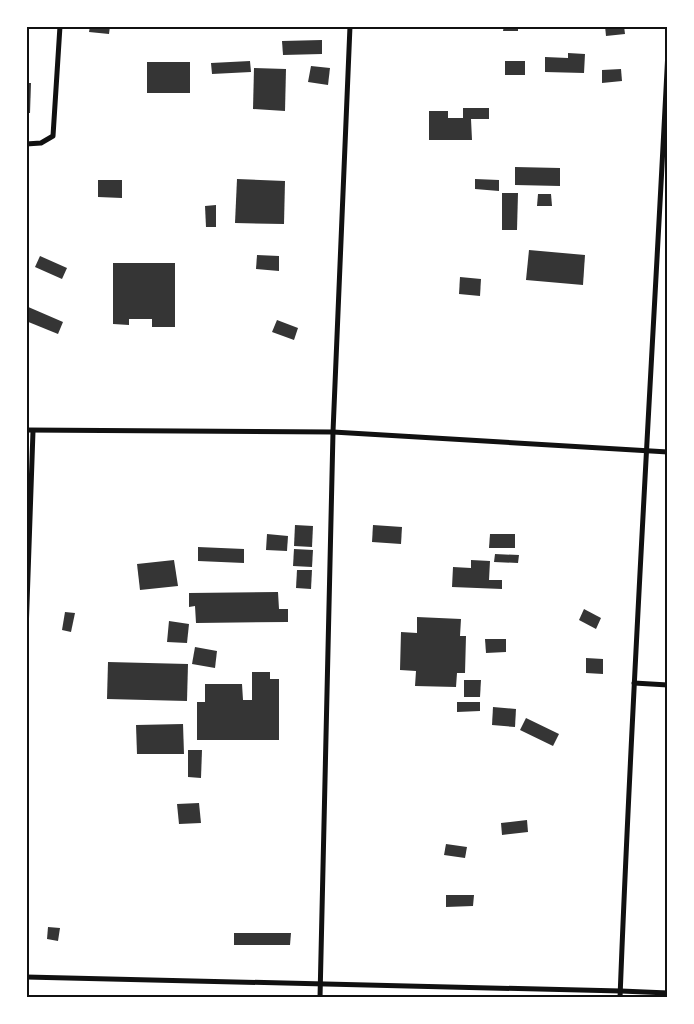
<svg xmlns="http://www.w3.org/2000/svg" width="694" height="1024" viewBox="0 0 694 1024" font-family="'DM Sans',sans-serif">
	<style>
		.building { fill: #353535 }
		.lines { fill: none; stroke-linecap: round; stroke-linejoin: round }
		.minor { stroke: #111; stroke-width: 5 }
		.neatline { fill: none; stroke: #111; stroke-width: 2 }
	</style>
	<rect width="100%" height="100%" fill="#fff"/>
	<g class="building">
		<polygon points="90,26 110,26 109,34 89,32"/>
		<polygon points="504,26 518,26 518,31 503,31"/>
		<polygon points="605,26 624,26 625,34 606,36"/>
		<polygon points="322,40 322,54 283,55 282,41"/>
		<polygon points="568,53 585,54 584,73 545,72 545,57 568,58"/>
		<polygon points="250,61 251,72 212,74 211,63"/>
		<rect x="505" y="61" width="20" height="14"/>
		<rect x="147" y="62" width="43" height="31"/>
		<polygon points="311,66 330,68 328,85 308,82"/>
		<polygon points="254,68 286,69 285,111 253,109"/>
		<polygon points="621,69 622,81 602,83 602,70"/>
		<polygon points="26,83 31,83 30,113 26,113"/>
		<polygon points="463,108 489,108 489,119 471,119 472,140 429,140 429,111 448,111 448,118 463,118"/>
		<polygon points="515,167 560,168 560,186 515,185"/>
		<polygon points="237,179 285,181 284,224 235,223"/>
		<polygon points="475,179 499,180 499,191 475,189"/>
		<polygon points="98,180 122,180 122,198 98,197"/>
		<polygon points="502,193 518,193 517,230 502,230"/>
		<polygon points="538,194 551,194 552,206 537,206"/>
		<polygon points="216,205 216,227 206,227 205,206"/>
		<polygon points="529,250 585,255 583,285 526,280"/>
		<polygon points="257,255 279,256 279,271 256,269"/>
		<polygon points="40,256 67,268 62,279 35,267"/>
		<polygon points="113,263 175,263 175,327 152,327 152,319 129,319 129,325 113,324"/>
		<polygon points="460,277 481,279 480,296 459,294"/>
		<polygon points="26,306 63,322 58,334 26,321"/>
		<polygon points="277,320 298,328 294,340 272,332"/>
		<polygon points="295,525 313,526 312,547 294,546"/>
		<polygon points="373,525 402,527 401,544 372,542"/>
		<polygon points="267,534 288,536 287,551 266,550"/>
		<polygon points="490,534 515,534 515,548 489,548"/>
		<polygon points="198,547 244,549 244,563 198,561"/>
		<polygon points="294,549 313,550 312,567 293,566"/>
		<polygon points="495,554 519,555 518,563 494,562"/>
		<polygon points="174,560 178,586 140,590 137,564"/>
		<polygon points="471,560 490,561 489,580 502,580 502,589 452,587 453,567 471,568"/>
		<polygon points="297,570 312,570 311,589 296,588"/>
		<polygon points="278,592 279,609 288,609 288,622 196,623 195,606 189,607 189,593"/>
		<polygon points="584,609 601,618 596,629 579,620"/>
		<polygon points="65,612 75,613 71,632 62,630"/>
		<polygon points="417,617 461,619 460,636 466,636 465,673 457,673 456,687 415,686 416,671 400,670 401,632 417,633"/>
		<polygon points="169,621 189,624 187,643 167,642"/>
		<polygon points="485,639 506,639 506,652 486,653"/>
		<polygon points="195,647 217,651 215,668 192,664"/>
		<polygon points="586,658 603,659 603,674 586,673"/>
		<polygon points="108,662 188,664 187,701 107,699"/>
		<polygon points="252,672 270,672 270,679 279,679 279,740 197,740 197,702 205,702 205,684 242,684 243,700 252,700"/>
		<polygon points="464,680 481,680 480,697 464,697"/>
		<polygon points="457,702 480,702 480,711 457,712"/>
		<polygon points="493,707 516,709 515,727 492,725"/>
		<polygon points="526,718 559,734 553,746 520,730"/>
		<polygon points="183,724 184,754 137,754 136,725"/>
		<polygon points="188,750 202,750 201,778 188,777"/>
		<polygon points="199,803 201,823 179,824 177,804"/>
		<polygon points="527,820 528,832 502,835 501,823"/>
		<polygon points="446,844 467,847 465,858 444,855"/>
		<polygon points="446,895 474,895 473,906 446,907"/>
		<polygon points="48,927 60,928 58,941 47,939"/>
		<polygon points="234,933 291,933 290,945 234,945"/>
	</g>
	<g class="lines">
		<g class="minor">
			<polyline points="26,144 41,143 53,136 60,26"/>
			<polyline points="26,430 333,432 668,452"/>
			<polyline points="26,633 33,431"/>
			<polyline points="634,683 668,685"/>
			<polyline points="26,977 621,991 668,993"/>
			<polyline points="320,998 333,432 350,26"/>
			<path d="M 620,998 C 632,682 652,366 668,51"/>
		</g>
	</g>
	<rect width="694" height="1024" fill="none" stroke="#ffffff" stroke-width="55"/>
	<rect x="28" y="28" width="638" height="968" class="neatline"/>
</svg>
